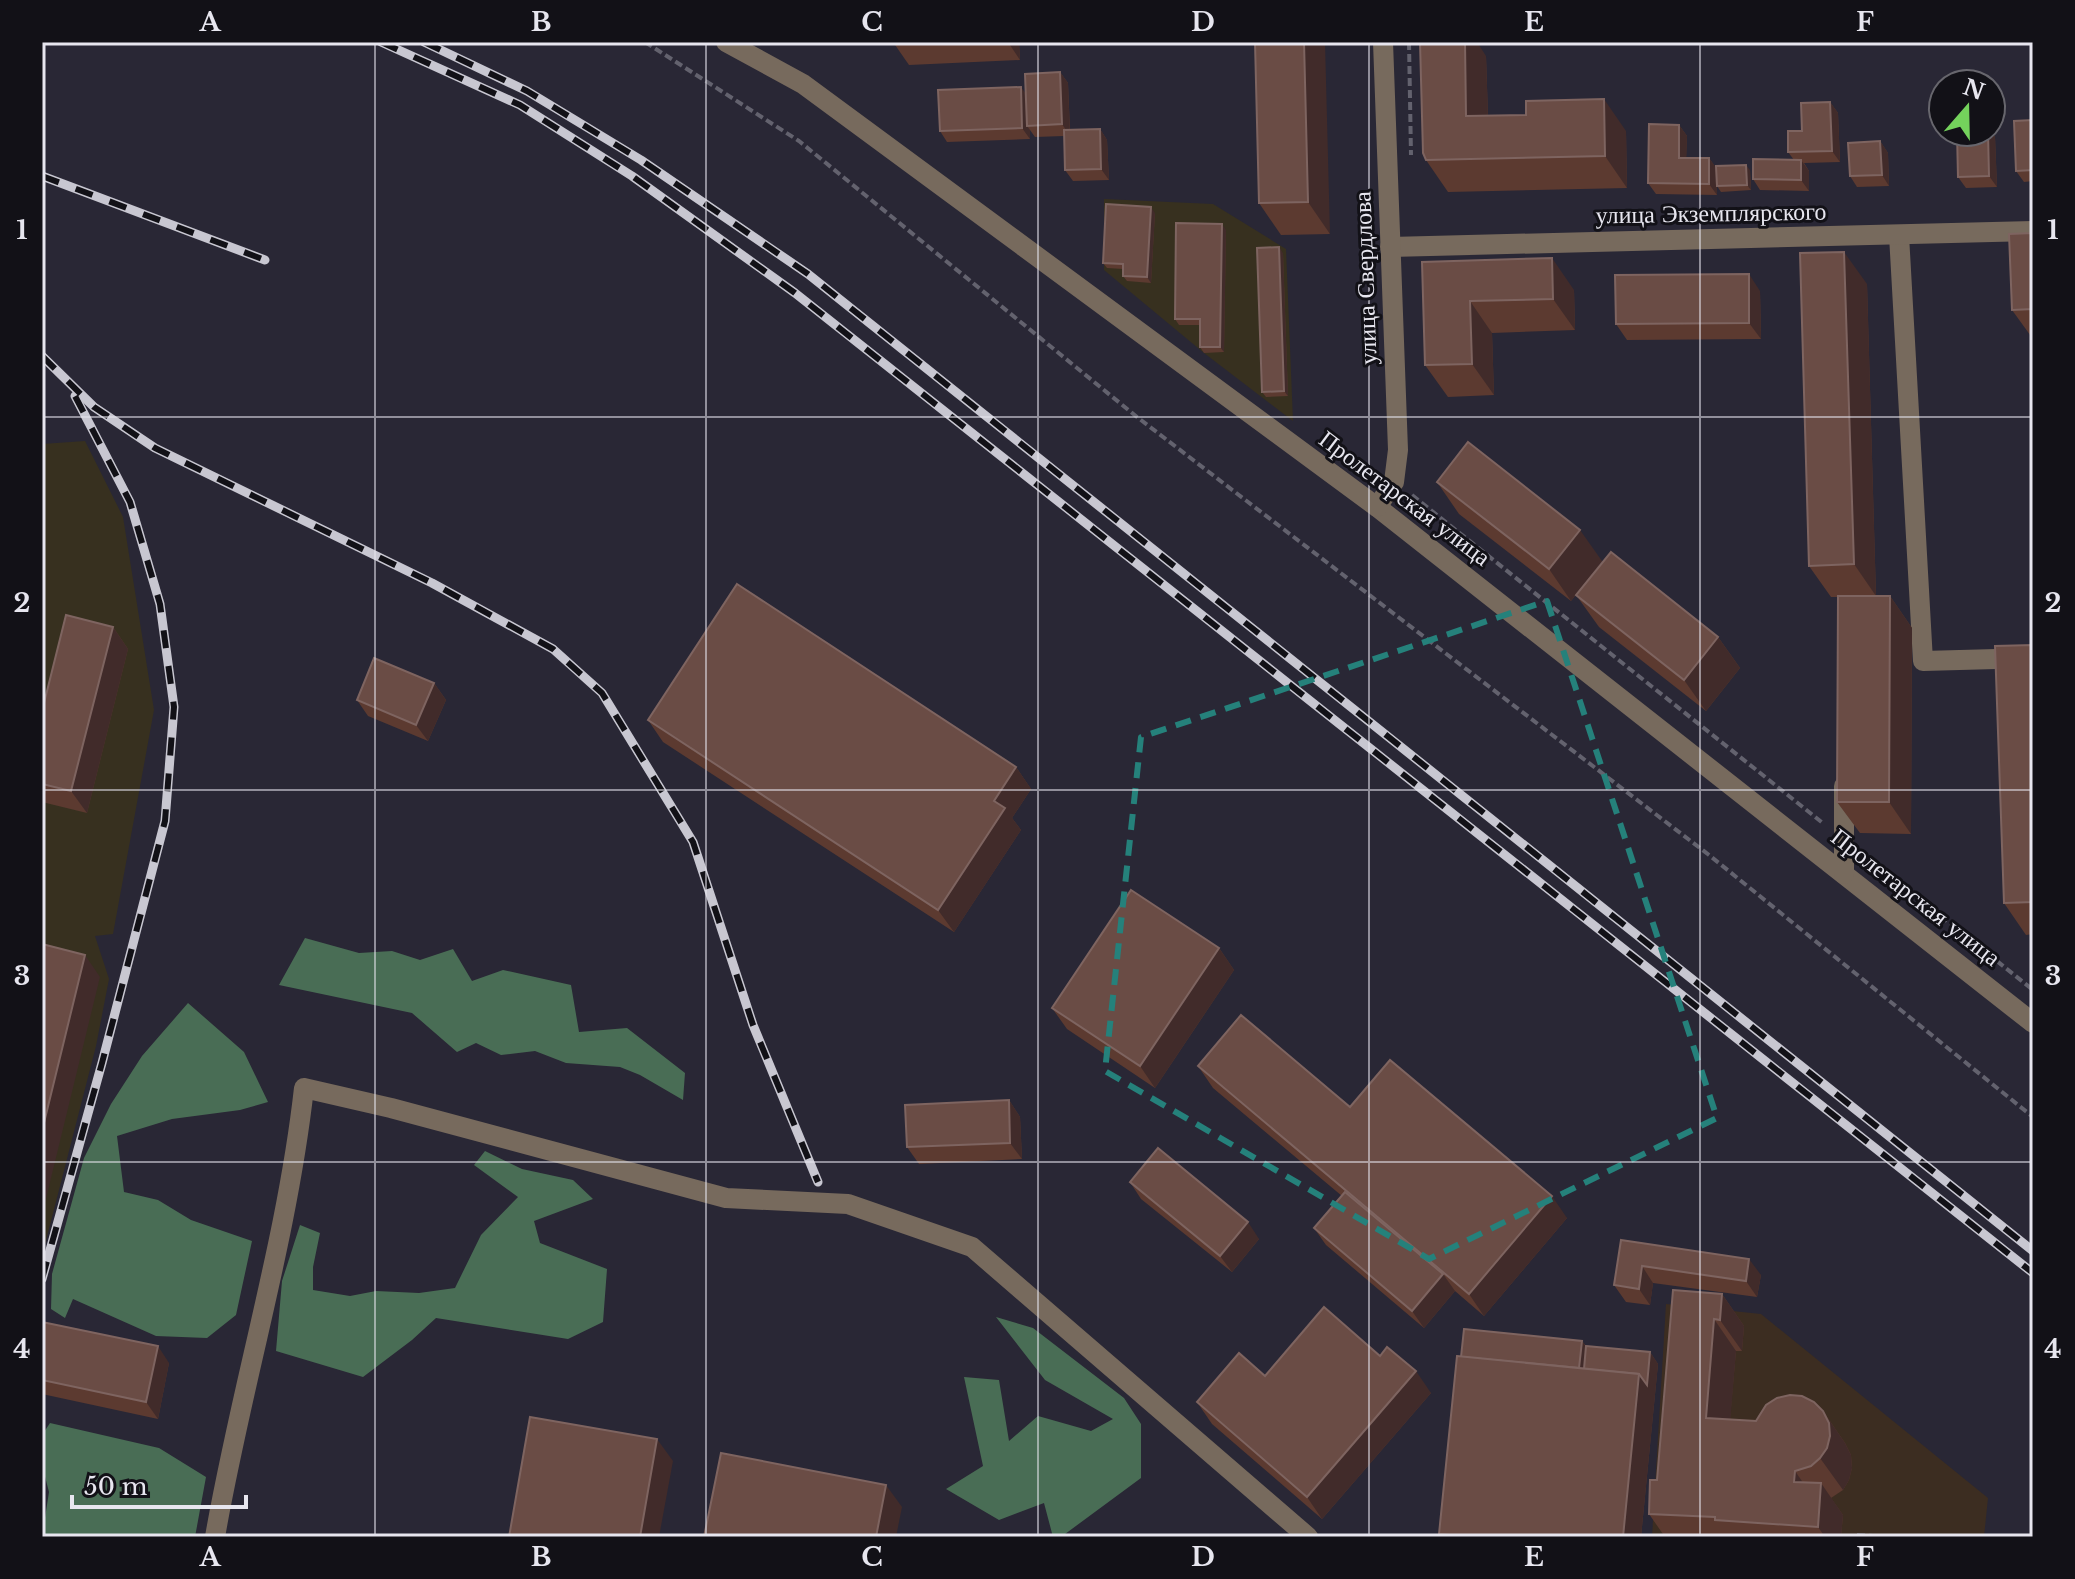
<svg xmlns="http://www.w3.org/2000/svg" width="2075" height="1579" viewBox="0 0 2075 1579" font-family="'Libre Baskerville',serif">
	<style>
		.industrial { fill: #37301f }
		.medical { fill: #3c2d21 }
		.forest { fill: #496d55 }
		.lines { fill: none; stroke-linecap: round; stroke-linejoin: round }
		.path { stroke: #63626e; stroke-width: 4; stroke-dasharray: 8 4; stroke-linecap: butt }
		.minor { stroke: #776a5d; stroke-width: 20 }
		.rail-casing { stroke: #c8c7d1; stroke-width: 9 }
		.rail { stroke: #121117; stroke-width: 6; stroke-dasharray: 18; stroke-linecap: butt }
		.wall { fill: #5c3a30 }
		.shaded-wall { fill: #412b2a }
		.building { fill: #6a4c45; stroke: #7e6460; stroke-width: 2 }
		.marked { fill: none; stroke: #25817b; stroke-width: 6; stroke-dasharray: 16 10; stroke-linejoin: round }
		.grid { fill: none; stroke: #e7e6ef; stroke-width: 2; stroke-opacity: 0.55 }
		.labels { text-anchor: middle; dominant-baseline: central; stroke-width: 6; stroke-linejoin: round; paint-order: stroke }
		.street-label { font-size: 24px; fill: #e7e6ef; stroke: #121117 }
		.neatline { fill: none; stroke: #e7e6ef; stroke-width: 3 }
		.grid-label { font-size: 26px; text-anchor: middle; font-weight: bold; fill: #e7e6ef }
	</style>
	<rect width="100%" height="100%" fill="#292735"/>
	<g class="industrial">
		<polygon points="1104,199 1213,204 1286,249 1293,421 1204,353 1104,270"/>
		<polygon points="85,441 123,517 154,710 113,934 95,936 109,979 96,1046 42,1256 42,444"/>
	</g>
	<polygon class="medical" points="1666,1304 1761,1314 1988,1498 1984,1537 1652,1537"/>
	<g class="forest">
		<polygon points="305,938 359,953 392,951 420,960 453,949 472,981 503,970 571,985 579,1032 627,1028 685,1073 683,1100 640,1075 620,1067 566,1063 535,1051 501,1055 476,1043 457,1052 412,1013 279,985"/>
		<polygon points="188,1003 244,1052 268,1102 240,1110 172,1119 117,1136 124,1192 158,1200 191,1220 252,1241 236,1315 207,1338 156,1336 73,1299 65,1318 51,1309 52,1274 84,1158 111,1104 142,1056"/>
		<polygon points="485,1151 522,1169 573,1180 593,1199 534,1221 540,1243 607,1269 603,1322 568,1339 436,1318 412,1340 363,1377 276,1351 282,1281 300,1225 320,1233 313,1267 313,1290 350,1296 376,1291 419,1293 455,1288 481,1235 518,1197 474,1165"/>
		<polygon points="996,1317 1033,1328 1124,1398 1141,1424 1141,1478 1061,1537 1053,1537 1044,1503 999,1520 946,1489 983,1466 964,1377 999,1380 1009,1441 1038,1416 1091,1431 1113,1419 1045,1380"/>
		<polygon points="50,1423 159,1448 206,1477 195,1537 42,1537 49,1492 42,1465 42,1435"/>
	</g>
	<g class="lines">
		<g class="path">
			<polyline points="645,42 799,141 1137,417 1709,855 2033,1117"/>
			<polyline points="1409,42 1411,155"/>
			<polyline points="1412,495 1824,824"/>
			<polyline points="1866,856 2033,990"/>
			<polyline points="1857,1535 1887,1537"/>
		</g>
		<g class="minor">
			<polyline points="726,42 803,84 1377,507 2033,1023"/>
			<polyline points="1899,235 1923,661 2033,658"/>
			<polyline points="1390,247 2033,231"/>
			<polyline points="1377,507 1394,482 1398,450 1383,42"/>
			<polyline points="1844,874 1844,786"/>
			<path d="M 215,1537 C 241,1387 287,1240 304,1088 L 391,1108 L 726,1198 L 848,1204 L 972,1247 L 1308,1537"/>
		</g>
		<g class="rail-casing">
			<g id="rail">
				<polyline points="381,42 520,105 632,176 795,293 2033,1273"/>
				<polyline points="424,42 527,91 641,160 808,274 2033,1251"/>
				<polyline points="42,176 265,260"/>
				<polyline points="42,356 94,407 155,448 432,583 553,649 602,693 693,842 753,1025 818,1182"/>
				<polyline points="42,1279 102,1063 165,821 174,707 160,604 130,502 75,396"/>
			</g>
		</g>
		<use href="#rail" class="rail"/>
	</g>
	<g class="wall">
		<polygon points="893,42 1019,42 1020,60 909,65"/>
		<polygon points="1255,42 1330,234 1281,235 1259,203"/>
		<polygon points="1486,56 1488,116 1626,131 1627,188 1448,192 1426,160"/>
		<polygon points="1060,72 1068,83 1070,130 1100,129 1107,140 1109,180 1073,181 1065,170 1064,136 1035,137 1030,130 1030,139 947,142 940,131 1026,93"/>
		<polygon points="1830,102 1838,113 1840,162 1804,163 1809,171 1809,191 1760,190 1753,179 1794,160 1788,152"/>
		<polygon points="2033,120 2033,181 2024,182 2016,171"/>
		<polygon points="1679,125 1687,136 1686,158 1709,158 1716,168 1750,170 1751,190 1721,192 1717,186 1717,176 1717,195 1656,194 1648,183"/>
		<polygon points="1991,131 1995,137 1997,187 1966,188 1958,177"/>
		<polygon points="1880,141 1888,153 1889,186 1857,187 1850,176"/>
		<polygon points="1155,213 1151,283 1127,281 1123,276 1123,269 1107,268 1103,263"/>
		<polygon points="1226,230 1224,352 1204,353 1200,347 1200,325 1179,325 1175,319"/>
		<polygon points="2033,233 2033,339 2012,310"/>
		<polygon points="1283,253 1288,396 1266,397 1262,392"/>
		<polygon points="1422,262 1574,290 1575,330 1492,333 1494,395 1448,397 1425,365"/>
		<polygon points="1867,284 1876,596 1890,596 1912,628 1911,834 1860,833 1837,802 1838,597 1831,597 1809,566"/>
		<polygon points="1760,291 1761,339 1627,340 1616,324"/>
		<polygon points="1437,482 1602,561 1571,601 1459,514"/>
		<polygon points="1576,595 1718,637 1740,668 1706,711 1599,627"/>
		<polygon points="113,627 128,649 87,813 42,802 42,711"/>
		<polygon points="2033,645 2033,934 2026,935 2004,903"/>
		<polygon points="434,683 446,700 428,741 368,716 357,700"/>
		<polygon points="648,720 1016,767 1031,789 1012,818 1021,830 954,932 663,742"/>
		<polygon points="1219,948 1234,970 1155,1088 1067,1029 1052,1008"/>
		<polygon points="1198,1066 1350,1107 1567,1218 1484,1316 1455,1291 1424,1328 1326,1245 1314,1228 1342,1196 1213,1088"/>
		<polygon points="1009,1100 1020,1117 1022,1159 919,1164 907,1147"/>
		<polygon points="1130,1182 1259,1239 1232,1272 1141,1199"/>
		<polygon points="1621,1240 1761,1275 1757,1297 1653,1283 1650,1305 1626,1302 1614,1285"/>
		<polygon points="1722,1294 1744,1326 1742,1351 1736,1351 1730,1419 1756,1421 1823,1411 1845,1443 1851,1455 1852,1468 1849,1480 1843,1490 1831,1498 1843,1515 1841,1537 1665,1537 1649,1514"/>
		<polygon points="42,1322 169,1363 158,1419 42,1394"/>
		<polygon points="1582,1341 1586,1346 1650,1352 1658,1364 1641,1537 1442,1537 1439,1534 1461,1357"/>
		<polygon points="1380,1356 1431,1393 1322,1519 1212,1424 1197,1402 1265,1376"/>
	</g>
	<g class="shaded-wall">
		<polygon points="1008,42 1019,42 1020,60"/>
		<polygon points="1304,42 1325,42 1330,234 1308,202"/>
		<polygon points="1465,42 1477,42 1486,56 1489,148 1466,116"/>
		<polygon points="1060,72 1068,83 1070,136 1062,124"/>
		<polygon points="1021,87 1029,98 1027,126 1030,130 1030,139 1022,128"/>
		<polygon points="1604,99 1626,131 1627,188 1605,156"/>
		<polygon points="1830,102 1838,113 1840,162 1832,151"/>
		<polygon points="1679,125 1687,136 1686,169 1679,158"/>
		<polygon points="1100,129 1107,140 1109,180 1101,169"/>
		<polygon points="1991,131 1995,137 1997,187 1989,176 1988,132"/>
		<polygon points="1880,141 1888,153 1889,186 1882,175"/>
		<polygon points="1709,158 1717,169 1717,195 1709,184"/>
		<polygon points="1801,160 1809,171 1809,191 1801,180"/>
		<polygon points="1746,165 1750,170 1751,190 1747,185"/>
		<polygon points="1151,207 1155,213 1151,283 1147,277"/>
		<polygon points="1222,224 1226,230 1224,352 1220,347"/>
		<polygon points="1279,247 1283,253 1288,396 1284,391"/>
		<polygon points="1844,252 1867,284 1876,596 1854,564"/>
		<polygon points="1552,258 1574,290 1575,330 1553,299"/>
		<polygon points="1749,274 1760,291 1761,339 1749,323"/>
		<polygon points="1470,301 1492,333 1494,395 1472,364"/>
		<polygon points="1580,530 1602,561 1571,601 1549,569"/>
		<polygon points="1890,596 1912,628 1911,834 1889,802"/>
		<polygon points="113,627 128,649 87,813 71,791"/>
		<polygon points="1718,637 1740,668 1706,711 1684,680"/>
		<polygon points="434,683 446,700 428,741 416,725"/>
		<polygon points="1016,767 1031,789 1012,818 1021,830 954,932 938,910 994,801"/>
		<polygon points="1219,948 1234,970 1155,1088 1140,1066"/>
		<polygon points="85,955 100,977 42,1215 42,1131"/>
		<polygon points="1009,1100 1020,1117 1022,1159 1010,1143"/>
		<polygon points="1552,1196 1567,1218 1484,1316 1469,1294"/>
		<polygon points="1248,1222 1259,1239 1232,1272 1220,1256"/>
		<polygon points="1749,1259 1761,1275 1757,1297 1746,1281"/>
		<polygon points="1642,1266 1653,1283 1650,1305 1639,1289"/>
		<polygon points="1443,1274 1455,1291 1424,1328 1412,1311"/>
		<polygon points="1722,1294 1744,1326 1742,1351 1720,1320"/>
		<polygon points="1714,1319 1736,1351 1728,1449 1706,1418"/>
		<polygon points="1582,1341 1594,1357 1579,1373"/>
		<polygon points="158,1346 169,1363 158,1419 146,1402"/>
		<polygon points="1650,1352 1658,1364 1641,1537 1623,1537 1639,1374"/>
		<polygon points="1416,1371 1431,1393 1322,1519 1307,1497"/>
		<polygon points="1823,1411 1845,1443 1851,1455 1852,1468 1849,1480 1843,1490 1820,1458"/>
		<polygon points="657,1439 673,1461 659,1537 640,1537"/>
		<polygon points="1795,1471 1817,1503 1794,1482"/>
		<polygon points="1821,1483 1843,1515 1841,1537 1825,1537 1818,1527"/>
		<polygon points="886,1485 902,1507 896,1537 876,1537"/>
	</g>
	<g class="building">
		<polygon points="1255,42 1304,42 1308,202 1259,203"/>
		<polygon points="1420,42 1465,42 1466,116 1526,115 1526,101 1604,99 1605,156 1426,160 1423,153"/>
		<polygon points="1060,72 1062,124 1027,126 1025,74"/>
		<polygon points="1021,87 1022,128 940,131 938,90"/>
		<polygon points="1830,102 1832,151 1788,152 1788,131 1802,131 1801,103"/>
		<polygon points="2033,120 2033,170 2016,171 2014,121"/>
		<polygon points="1649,124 1679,125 1679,158 1709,158 1709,184 1648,183"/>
		<polygon points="1100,129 1101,169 1065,170 1064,130"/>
		<polygon points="1957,132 1988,132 1989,176 1958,177"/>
		<polygon points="1880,141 1882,175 1850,176 1848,143"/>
		<polygon points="1753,159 1801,160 1801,180 1753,179"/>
		<polygon points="1746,165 1747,185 1717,186 1716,166"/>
		<polygon points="1106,204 1151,207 1147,277 1123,276 1123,264 1103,263"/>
		<polygon points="1176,223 1222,224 1220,347 1200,347 1200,319 1175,319"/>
		<polygon points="2033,233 2033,309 2012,310 2009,234"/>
		<polygon points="1279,247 1284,391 1262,392 1257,248"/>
		<polygon points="1844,252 1854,564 1809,566 1800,253"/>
		<polygon points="1552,258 1553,299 1470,301 1472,364 1425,365 1422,262"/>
		<polygon points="1749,274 1749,323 1616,324 1615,275"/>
		<polygon points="1468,442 1580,530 1549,569 1437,482"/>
		<polygon points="1611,552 1718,637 1684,680 1576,595"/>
		<polygon points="737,584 1016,767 994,801 1005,808 938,910 648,720"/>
		<polygon points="1838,596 1890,596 1889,802 1837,802"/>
		<polygon points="66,615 113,627 71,791 42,784 42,711"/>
		<polygon points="2033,645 2033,902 2004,903 1995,646"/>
		<polygon points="374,658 434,683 416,725 357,700"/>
		<polygon points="1131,890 1219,948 1140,1066 1052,1008"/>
		<polygon points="42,944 85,955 42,1131"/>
		<polygon points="1241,1015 1350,1107 1390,1060 1552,1196 1469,1294 1198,1066"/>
		<polygon points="1009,1100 1010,1143 907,1147 905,1105"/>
		<polygon points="1158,1148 1248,1222 1220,1256 1130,1182"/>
		<polygon points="1345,1192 1443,1274 1412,1311 1314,1228"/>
		<polygon points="1621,1240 1749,1259 1746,1281 1642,1266 1639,1289 1614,1285"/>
		<polygon points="1673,1290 1722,1294 1720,1320 1714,1319 1706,1418 1756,1421 1766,1405 1777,1398 1790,1395 1802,1396 1814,1402 1823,1411 1829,1423 1830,1436 1827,1448 1820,1458 1811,1466 1795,1471 1794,1482 1821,1483 1818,1527 1715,1520 1715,1517 1649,1514 1650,1480 1657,1480"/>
		<polygon points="1324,1307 1380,1356 1387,1347 1416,1371 1307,1497 1197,1402 1239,1353 1265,1376"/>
		<polygon points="42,1322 158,1346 146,1402 42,1380"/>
		<polygon points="1464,1329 1582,1341 1579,1368 1461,1357"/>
		<polygon points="1586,1346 1650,1352 1647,1385 1639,1374 1584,1369"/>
		<polygon points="1457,1356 1639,1374 1623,1537 1471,1537 1439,1534"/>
		<polygon points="530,1417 657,1439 640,1537 509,1537"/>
		<polygon points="721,1453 886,1485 876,1537 704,1537"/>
	</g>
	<path class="marked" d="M 1547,601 L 1717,1118 L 1429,1259 L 1105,1071 L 1141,737 Z"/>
	<path class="grid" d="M 375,42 L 375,1537M 706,42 L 706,1537M 1038,42 L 1038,1537M 1369,42 L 1369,1537M 1700,42 L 1700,1537M 42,417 L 2033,417M 42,790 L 2033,790M 42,1162 L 2033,1162"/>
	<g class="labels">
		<g class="street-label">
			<text transform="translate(1711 213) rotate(-1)">улица Экземплярского</text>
			<text transform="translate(1365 278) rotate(-92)">улица Свердлова</text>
			<text transform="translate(1405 498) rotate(37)">Пролетарская улица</text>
			<text transform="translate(1916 897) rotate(38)">Пролетарская улица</text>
		</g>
	</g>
	<rect width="2075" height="1579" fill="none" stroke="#121117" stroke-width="88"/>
	<g transform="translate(1967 108) rotate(20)"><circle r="38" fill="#121117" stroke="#67666d" stroke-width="2"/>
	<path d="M0-6L14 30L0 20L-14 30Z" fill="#74d25c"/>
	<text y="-12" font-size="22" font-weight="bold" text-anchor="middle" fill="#e7e6ef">N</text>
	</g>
	<path d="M72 1495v12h174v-12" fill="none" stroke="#e7e6ef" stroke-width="4"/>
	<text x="84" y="1495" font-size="24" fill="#e7e6ef" stroke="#121117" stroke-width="6" paint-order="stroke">50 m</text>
	<rect x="44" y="44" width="1987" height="1491" class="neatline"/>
	<g class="grid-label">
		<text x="210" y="31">A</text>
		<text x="541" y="31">B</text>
		<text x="872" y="31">C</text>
		<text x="1203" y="31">D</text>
		<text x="1534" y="31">E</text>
		<text x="1865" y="31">F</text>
		<text x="22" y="239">1</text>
		<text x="2053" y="239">1</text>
		<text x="22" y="612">2</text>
		<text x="2053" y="612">2</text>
		<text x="22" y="985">3</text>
		<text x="2053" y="985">3</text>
		<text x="22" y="1358">4</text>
		<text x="2053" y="1358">4</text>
		<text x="210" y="1566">A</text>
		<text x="541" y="1566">B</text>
		<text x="872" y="1566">C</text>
		<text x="1203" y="1566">D</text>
		<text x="1534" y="1566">E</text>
		<text x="1865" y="1566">F</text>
	</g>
</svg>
